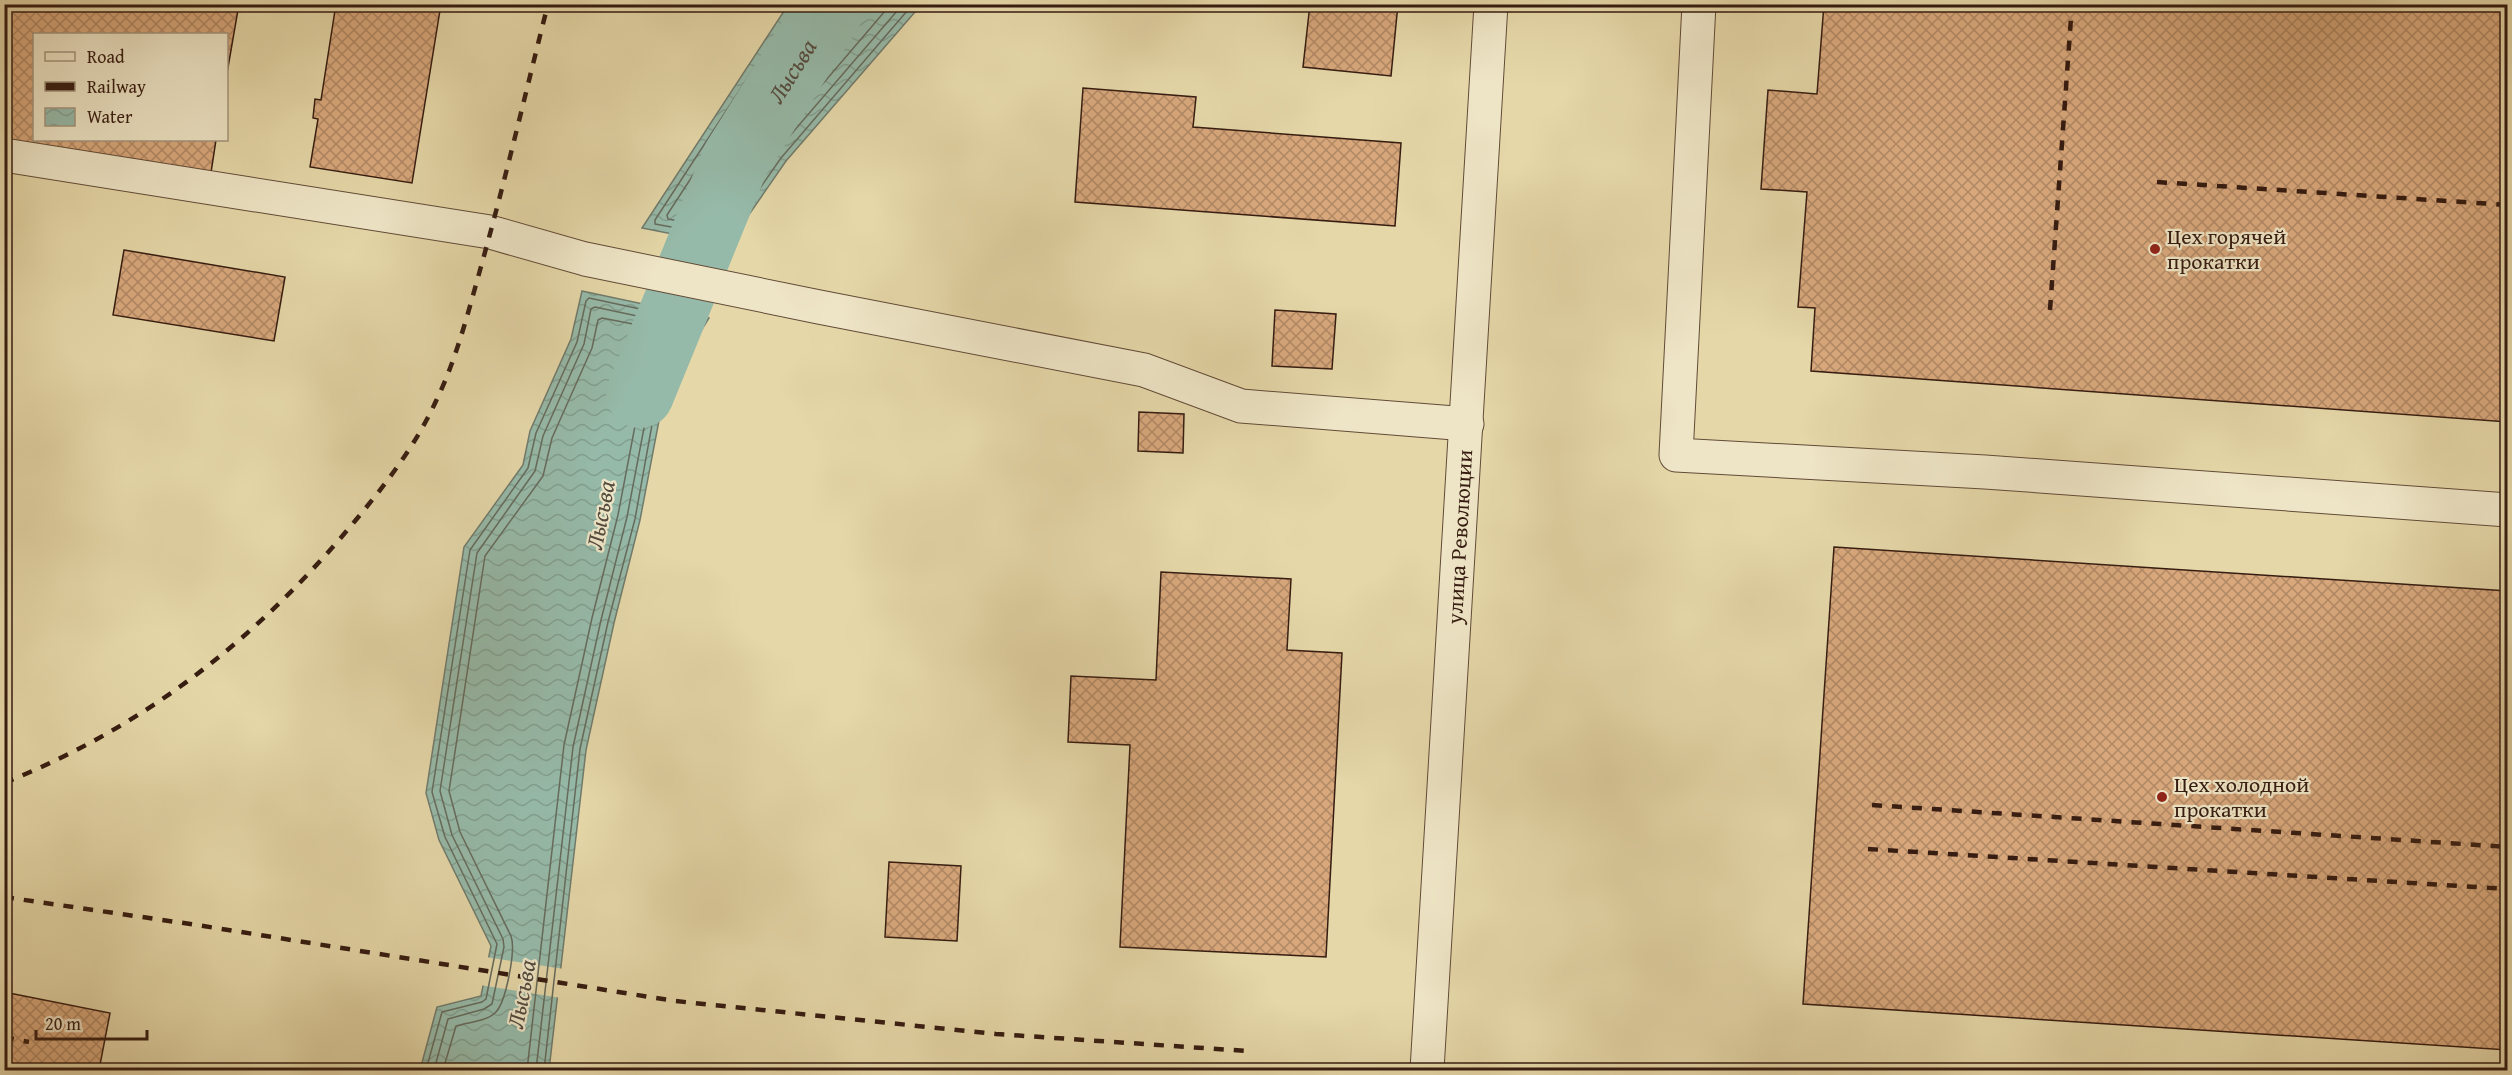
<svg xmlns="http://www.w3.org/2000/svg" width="2512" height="1075" viewBox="0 0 2512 1075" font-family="'Gentium Book Plus',serif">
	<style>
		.water { fill: url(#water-waves); stroke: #707b6c; stroke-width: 1.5 }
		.pier { fill: #e5d7a8 }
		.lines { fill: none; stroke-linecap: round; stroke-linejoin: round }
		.shore { stroke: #666b5d; stroke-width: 1.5 }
		.river { stroke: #96baa9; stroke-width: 68 }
		.building { fill: url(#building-cross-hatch); stroke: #361c11; stroke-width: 1.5 }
		.minor-casing { stroke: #624b37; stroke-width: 35 }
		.minor { stroke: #eee5c6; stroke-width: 33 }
		.rail { stroke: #361c11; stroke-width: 4.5; stroke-dasharray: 10 10; stroke-linecap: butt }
		.poi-dot { fill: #8f2418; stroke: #eee5c6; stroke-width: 2 }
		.labels { text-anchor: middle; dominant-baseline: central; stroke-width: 4.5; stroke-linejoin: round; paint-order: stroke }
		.poi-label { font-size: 22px; fill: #361c11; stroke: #eee5c6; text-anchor: start }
		.street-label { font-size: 22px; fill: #361c11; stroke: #eee5c6 }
		.water-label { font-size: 24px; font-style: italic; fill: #534b3f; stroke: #eee5c6 }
	</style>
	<defs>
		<pattern id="water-waves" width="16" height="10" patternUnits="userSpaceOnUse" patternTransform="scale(1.5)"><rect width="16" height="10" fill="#96baa9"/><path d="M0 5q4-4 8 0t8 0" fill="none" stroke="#829f90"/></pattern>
		<pattern id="building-cross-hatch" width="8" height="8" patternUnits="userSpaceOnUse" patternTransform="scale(1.5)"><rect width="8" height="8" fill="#d8a87c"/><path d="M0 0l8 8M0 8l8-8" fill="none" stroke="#b08864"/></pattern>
	</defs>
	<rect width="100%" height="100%" fill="#e5d7a8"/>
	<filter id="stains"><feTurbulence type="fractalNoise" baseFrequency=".00333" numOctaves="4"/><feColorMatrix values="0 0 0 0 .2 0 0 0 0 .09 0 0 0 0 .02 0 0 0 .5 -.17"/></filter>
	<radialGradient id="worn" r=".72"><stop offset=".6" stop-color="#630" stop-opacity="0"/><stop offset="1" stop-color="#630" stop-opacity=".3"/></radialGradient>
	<g class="water">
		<polygon points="788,5 921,5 786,161 728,245 642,228"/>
		<polygon points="582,291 709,318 676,371 661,410 640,520 614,623 586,750 549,1070 420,1070 437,1007 481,996 491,946 439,840 426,793 464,547 523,465 530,431 571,339"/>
	</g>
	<polygon class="pier" points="486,957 564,969 561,998 480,985"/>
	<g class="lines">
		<g class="shore">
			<polyline points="793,4 792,10 655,220 655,224 726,237 781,158 913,4"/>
			<polyline points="800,4 798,14 667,215 668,219 723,229 775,153 903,4"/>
			<polyline points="809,4 806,19 682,209 683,213 719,219 768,148 891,4"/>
			<polyline points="426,1070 442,1012 482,1002 486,999 497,944 445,837 432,792 470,550 528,468 536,433 577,342 586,301 589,298 696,321 698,324 671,368 655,408 635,519 608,622 580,749 544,1070"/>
			<polyline points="434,1070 448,1019 484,1009 492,1004 504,947 503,939 452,835 440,791 477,553 535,471 543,436 584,344 591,309 595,307 684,326 686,329 664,366 648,407 627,517 601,620 573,747 536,1070"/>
			<path d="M 443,1070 L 456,1026 C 468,1022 485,1022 495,1013 C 506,1003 516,950 511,936 L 460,832 L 449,791 L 485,556 L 543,476 L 552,438 L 592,348 L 598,320 L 602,318 L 669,331 L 672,334 L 656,362 L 639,405 L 618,515 L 592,618 L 564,745 L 527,1070"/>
		</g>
		<path class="river" id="s1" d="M 640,394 L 736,159 L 833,4"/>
	</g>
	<g class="building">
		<polygon points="4,4 239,4 226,79 226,34 34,34 34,140 216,140 210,179 4,144"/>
		<polygon points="336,4 441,4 412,183 310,167 318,119 313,118 315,99 321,100"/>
		<polygon points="1310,4 1398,4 1391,76 1303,67"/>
		<polygon points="1824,4 2508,4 2508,422 1811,371 1815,308 1798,307 1807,192 1761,189 1768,90 1817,94"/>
		<polygon points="1083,88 1196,97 1193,127 1401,143 1395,226 1075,202"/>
		<polygon points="124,250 285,277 274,341 113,315"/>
		<polygon points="1275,310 1336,314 1332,369 1272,366"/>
		<polygon points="1139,412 1184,414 1183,453 1138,451"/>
		<polygon points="1834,547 2508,591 2508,1050 1803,1004"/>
		<polygon points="1161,572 1291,579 1287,650 1342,653 1326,957 1120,947 1130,745 1068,742 1071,676 1156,680"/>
		<polygon points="889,862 961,866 957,941 885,937"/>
		<polygon points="4,992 110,1013 99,1070 4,1070"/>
	</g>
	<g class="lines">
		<g class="minor-casing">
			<g id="minor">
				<polyline points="1699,4 1676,455 1985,472 2508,510"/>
				<polyline points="4,155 490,232 585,259 819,307 1144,370 1241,406 1467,424"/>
				<path id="s2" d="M 1427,1070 L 1491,4"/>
			</g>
		</g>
		<use href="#minor" class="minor"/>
		<g class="rail">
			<polyline points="2157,182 2508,205"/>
			<polyline points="2050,310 2072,4"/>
			<path d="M 4,783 C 146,726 257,639 355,521 C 385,485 416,445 436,401 C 457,358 469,309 482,263 C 506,177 526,91 548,4"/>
			<polyline points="1872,805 2508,847"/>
			<polyline points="1868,849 2508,889"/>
			<polyline points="4,897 197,925 675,1001 996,1034 1247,1051"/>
			<polyline points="4,1037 29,1042"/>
		</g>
	</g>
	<g class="poi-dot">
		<circle cx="2155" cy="249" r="6"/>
		<circle cx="2162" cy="797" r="6"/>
	</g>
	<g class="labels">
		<g class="poi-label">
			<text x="2167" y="236">Цех горячей<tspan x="2167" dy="25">прокатки</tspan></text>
			<text x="2174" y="784">Цех холодной<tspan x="2174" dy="25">прокатки</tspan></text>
		</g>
		<g class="street-label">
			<text stroke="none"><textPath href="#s2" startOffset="534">улица Революции</textPath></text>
		</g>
		<g class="water-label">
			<text stroke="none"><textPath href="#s1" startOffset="358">Лысьва</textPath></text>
			<text transform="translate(600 515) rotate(-79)">Лысьва</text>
			<text transform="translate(521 994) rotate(-79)">Лысьва</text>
		</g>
	</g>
	<rect width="2512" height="1075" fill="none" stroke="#e5d7a8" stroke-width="24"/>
	<rect x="6" y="6" width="2500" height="1063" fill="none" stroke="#361c11" stroke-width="3"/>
	<rect x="12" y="12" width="2488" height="1051" fill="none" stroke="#361c11" stroke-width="1.5"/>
	<rect x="33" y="33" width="195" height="108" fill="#eee5c6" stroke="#a4957e" stroke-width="1.5"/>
	<rect x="45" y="52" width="30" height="9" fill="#eee5c6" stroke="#a4957e" stroke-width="1.5"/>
	<text x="87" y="63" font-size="18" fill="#361c11">Road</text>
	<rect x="45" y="82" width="30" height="9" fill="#361c11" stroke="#a4957e" stroke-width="1.5"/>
	<text x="87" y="93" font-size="18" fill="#361c11">Railway</text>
	<rect x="45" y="108" width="30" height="18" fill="url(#water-waves)" stroke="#a4957e" stroke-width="1.5"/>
	<text x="87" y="123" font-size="18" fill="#361c11">Water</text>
	<path d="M36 1030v9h111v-9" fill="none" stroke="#361c11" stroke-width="3"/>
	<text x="45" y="1030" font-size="18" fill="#361c11" stroke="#eee5c6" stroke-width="4.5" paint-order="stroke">20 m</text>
	<rect width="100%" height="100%" filter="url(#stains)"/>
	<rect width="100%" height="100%" fill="url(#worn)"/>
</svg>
